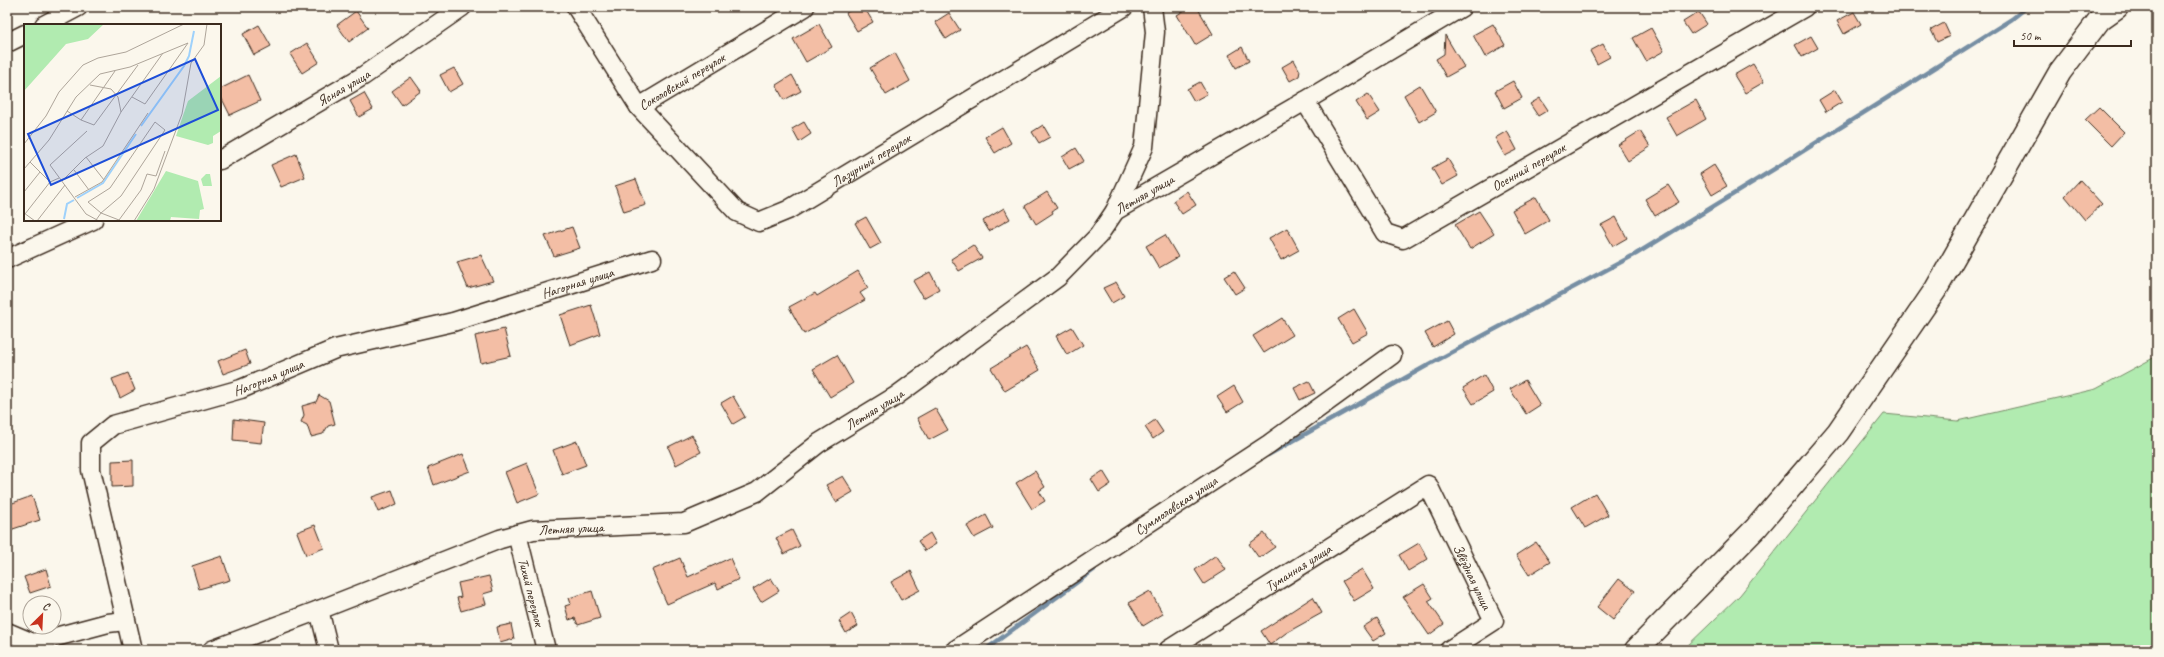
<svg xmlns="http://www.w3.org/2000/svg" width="2164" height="657" viewBox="0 0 2164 657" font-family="Caveat,sans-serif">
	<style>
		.green { fill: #b1ebb0; stroke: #768a67 }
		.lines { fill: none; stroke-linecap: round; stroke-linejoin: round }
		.stream { stroke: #768ea3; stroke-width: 4.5 }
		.building { fill: #f3bea5; stroke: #3b2a1e }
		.minor-casing { stroke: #3b2a1e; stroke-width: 21 }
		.secondary-casing { stroke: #3b2a1e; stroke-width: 25 }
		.minor { stroke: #fbf7ec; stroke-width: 18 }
		.secondary { stroke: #fbf7ec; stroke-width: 22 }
		.labels { text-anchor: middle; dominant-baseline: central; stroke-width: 3; stroke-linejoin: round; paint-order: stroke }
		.street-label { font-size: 14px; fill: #3b2a1e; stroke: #fbf7ec }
		.inset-river { fill: none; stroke: #9ed1fb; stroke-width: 2 }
		.inset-road { fill: none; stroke: #aea59a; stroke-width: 1 }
		.view { fill: #1d4ed8; fill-opacity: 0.15; stroke: #1d4ed8; stroke-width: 2 }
		.inset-edge { fill: none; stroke: #3b2a1e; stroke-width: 2 }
	</style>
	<rect width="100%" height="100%" fill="#fbf7ec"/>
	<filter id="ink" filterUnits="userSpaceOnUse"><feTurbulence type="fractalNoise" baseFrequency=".025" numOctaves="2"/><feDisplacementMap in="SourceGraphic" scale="8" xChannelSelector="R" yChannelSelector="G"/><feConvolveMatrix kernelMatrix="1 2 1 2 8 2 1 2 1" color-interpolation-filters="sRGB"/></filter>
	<g filter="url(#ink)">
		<polygon class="green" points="2157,356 2157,650 1683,650 1740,595 1884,414 1958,421 2096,389"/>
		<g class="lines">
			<g class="stream">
				<polyline points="1268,455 1430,364 1636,254 1792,158 2012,19 2027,7"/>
				<polyline points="985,650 1095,569"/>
			</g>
		</g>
		<g class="building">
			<polygon points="856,7 864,7 873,22 857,31 846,13"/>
			<polygon points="1190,7 1197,7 1213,34 1195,45 1177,15"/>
			<polygon points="356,11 368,28 349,42 337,25"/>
			<polygon points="1699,12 1707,24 1691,34 1683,22"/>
			<polygon points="1854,12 1861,24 1844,34 1837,21"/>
			<polygon points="949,13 960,30 946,39 935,22"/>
			<polygon points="1944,23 1950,36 1937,42 1931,30"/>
			<polygon points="819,24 832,47 806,62 793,39"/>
			<polygon points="1493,24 1505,45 1485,57 1473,35"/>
			<polygon points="259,25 271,46 254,55 243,34"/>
			<polygon points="1651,28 1664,51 1646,61 1633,38"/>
			<polygon points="1445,35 1464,67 1446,77 1436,59 1444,54"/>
			<polygon points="1811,36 1818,48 1802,57 1795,45"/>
			<polygon points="307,43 319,62 302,73 290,54"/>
			<polygon points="1603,44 1610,57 1597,64 1590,51"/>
			<polygon points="1242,47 1249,61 1236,68 1229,55"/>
			<polygon points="895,53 910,81 886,95 870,68"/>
			<polygon points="1294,60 1300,71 1299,76 1290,81 1282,67"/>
			<polygon points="1753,64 1764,82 1745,93 1734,75"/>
			<polygon points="454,68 463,84 449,92 440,75"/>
			<polygon points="248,75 260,101 230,115 220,95 220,89"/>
			<polygon points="792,75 801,91 784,100 776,85"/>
			<polygon points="411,77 421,91 402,105 392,91"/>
			<polygon points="1513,81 1522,98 1504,108 1495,91"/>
			<polygon points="1200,82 1207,94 1194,101 1187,89"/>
			<polygon points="1420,85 1436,112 1419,122 1404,95"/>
			<polygon points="1835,90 1842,102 1826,112 1819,100"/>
			<polygon points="364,93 373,109 359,117 350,101"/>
			<polygon points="1368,94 1380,112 1367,120 1356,102"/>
			<polygon points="1540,98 1548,110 1538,116 1530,104"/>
			<polygon points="1696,100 1706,119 1677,136 1666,117"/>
			<polygon points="2099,107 2124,132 2111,146 2085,120"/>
			<polygon points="804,122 811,134 799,142 792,129"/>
			<polygon points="1043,125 1050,137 1039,143 1032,132"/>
			<polygon points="1002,127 1011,143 995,153 985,137"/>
			<polygon points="1507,131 1517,150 1505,156 1495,138"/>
			<polygon points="1640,131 1650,147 1628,161 1618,145"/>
			<polygon points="1076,148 1084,161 1069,169 1062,157"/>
			<polygon points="296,154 305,177 281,187 271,165"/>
			<polygon points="1448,159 1458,176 1442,185 1432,168"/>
			<polygon points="1714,165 1727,186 1712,195 1700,174"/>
			<polygon points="636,179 646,205 624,212 615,186"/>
			<polygon points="2080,180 2102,204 2085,220 2065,196"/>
			<polygon points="1668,185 1679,202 1655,216 1645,199"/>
			<polygon points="1187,191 1196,205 1182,214 1173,201"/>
			<polygon points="1047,192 1057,208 1052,211 1053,213 1036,224 1025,206"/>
			<polygon points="1536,197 1549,220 1525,234 1512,210"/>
			<polygon points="1004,208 1010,219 989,231 983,221"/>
			<polygon points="1479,211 1494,234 1470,249 1455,225"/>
			<polygon points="866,217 881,243 870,249 855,223"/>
			<polygon points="1616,217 1627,238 1613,246 1601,225"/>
			<polygon points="572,227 580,248 554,256 545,236"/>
			<polygon points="1287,228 1299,250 1281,260 1269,238"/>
			<polygon points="1165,235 1178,257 1159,268 1146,246"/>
			<polygon points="973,245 982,258 959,271 951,259"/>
			<polygon points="481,255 493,281 468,288 457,262"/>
			<polygon points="858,271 868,288 860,293 865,300 804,334 789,307 815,293 817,296"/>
			<polygon points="1234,271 1245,288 1235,294 1224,277"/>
			<polygon points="930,272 939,289 923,298 913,281"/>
			<polygon points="1116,282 1124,296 1112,303 1103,288"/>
			<polygon points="591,305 600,334 570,345 560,315"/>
			<polygon points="1354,309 1368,333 1352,342 1338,319"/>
			<polygon points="1282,318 1293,335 1264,353 1253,336"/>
			<polygon points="1447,321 1454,334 1433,347 1425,333"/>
			<polygon points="1072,327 1083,345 1067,355 1056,336"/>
			<polygon points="504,329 511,356 481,363 475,336"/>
			<polygon points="1026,347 1040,370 1005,391 991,368"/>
			<polygon points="245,350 250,364 223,374 218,361"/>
			<polygon points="837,355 853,383 830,397 813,369"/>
			<polygon points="128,373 135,390 120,398 112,379"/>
			<polygon points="1484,375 1493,392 1473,404 1463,388"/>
			<polygon points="1525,380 1540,405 1526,414 1510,389"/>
			<polygon points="1309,381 1315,393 1300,400 1294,388"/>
			<polygon points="1234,386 1243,402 1227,412 1217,397"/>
			<polygon points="319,395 329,401 335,424 328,426 323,434 311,437 307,425 301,422 304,415 302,406 316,402"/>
			<polygon points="733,396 745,417 733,424 721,403"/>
			<polygon points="935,408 948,430 929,440 917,418"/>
			<polygon points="234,419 264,423 261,443 233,440"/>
			<polygon points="1155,420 1163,432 1153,439 1145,427"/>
			<polygon points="692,435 701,452 676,465 668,447"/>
			<polygon points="577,441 586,465 562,474 553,450"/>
			<polygon points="463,454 470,471 434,485 428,468"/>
			<polygon points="133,460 133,486 112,487 112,461"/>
			<polygon points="527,463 539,494 517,503 505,472"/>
			<polygon points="1035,471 1045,487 1039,491 1045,501 1032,509 1016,483"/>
			<polygon points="1103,471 1111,484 1099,492 1091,479"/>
			<polygon points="843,476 853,492 836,502 826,485"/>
			<polygon points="392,490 397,504 378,512 372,497"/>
			<polygon points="1595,493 1608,515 1585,528 1572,507"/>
			<polygon points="32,496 40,520 7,531 7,505"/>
			<polygon points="986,515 993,528 974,538 967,526"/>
			<polygon points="315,525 324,548 306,555 297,532"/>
			<polygon points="792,530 800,546 784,554 776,538"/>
			<polygon points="930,533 936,544 925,551 918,541"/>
			<polygon points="1264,533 1275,547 1259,558 1249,544"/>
			<polygon points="1536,542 1550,562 1529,575 1516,555"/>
			<polygon points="1419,543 1428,559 1408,571 1399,555"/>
			<polygon points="1216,555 1226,570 1204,584 1195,570"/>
			<polygon points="222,556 230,580 199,589 192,566"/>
			<polygon points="680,558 688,577 730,558 739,579 718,589 715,583 667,604 652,570"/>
			<polygon points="46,569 51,586 30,593 24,577"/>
			<polygon points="1362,569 1374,589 1354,601 1342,581"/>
			<polygon points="911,571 920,590 901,600 891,582"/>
			<polygon points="489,576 493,591 483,594 486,604 461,611 457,598 461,597 458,583"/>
			<polygon points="771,578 779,591 761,602 753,589"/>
			<polygon points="1619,579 1635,591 1613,620 1597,607"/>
			<polygon points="1424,584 1433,598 1428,601 1444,624 1429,635 1403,597"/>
			<polygon points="592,591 600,618 578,625 575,618 569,620 565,606 571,604 569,598"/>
			<polygon points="1150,591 1163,614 1143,626 1129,603"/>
			<polygon points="1313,597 1322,613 1286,633 1270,645 1261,631"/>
			<polygon points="851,613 858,626 846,633 839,621"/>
			<polygon points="1377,618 1386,633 1373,641 1363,627"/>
			<polygon points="511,624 514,639 500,643 497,627"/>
		</g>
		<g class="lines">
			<g class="minor-casing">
				<g id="minor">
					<path id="s1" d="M 576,7 L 639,107 L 805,7"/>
					<polyline points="44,25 78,7"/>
					<polyline points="7,43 25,34"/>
					<path id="s2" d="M 1305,101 L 1385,233 L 1403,239 L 1805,7"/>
					<path id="s3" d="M 639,107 L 737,212 L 759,222 L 788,210 L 1124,7"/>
					<path id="s4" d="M 220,160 L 363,76 L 462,7"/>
					<polyline points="1115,211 1144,147 1155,32 1152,7"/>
					<polyline points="7,259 93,220"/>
					<path id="s5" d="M 517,534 L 546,650"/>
					<polyline points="319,610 329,650"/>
					<polyline points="7,632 33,643 108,623 125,621"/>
					<path id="s6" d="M 133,650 L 91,470 L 91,443 L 113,425 L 241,389 L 335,349 L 453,322 L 652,259"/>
					<path id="s7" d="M 212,650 L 319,610 L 500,539 L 533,530 L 684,523 L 757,492 L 819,443 L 896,396 L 1058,277 L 1098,236 L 1115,211 L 1305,101 L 1462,7"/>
					<path id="s8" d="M 955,650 L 1269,444 L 1392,355"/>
					<path id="s9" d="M 1168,650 L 1428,485 L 1494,621 L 1449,650"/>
				</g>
			</g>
			<g class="secondary-casing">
				<polyline id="secondary" points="1636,650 1756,528 1838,432 1936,289 2060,72 2100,19 2117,7"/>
			</g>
			<use href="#minor" class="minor"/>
			<use href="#secondary" class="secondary"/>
		</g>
	</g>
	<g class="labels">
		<g class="street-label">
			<text stroke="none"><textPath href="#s1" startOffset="168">Соколовский переулок</textPath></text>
			<text stroke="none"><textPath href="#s4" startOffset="143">Ясная улица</textPath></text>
			<text stroke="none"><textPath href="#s3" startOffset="296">Лазурный переулок</textPath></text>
			<text stroke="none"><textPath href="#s2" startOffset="318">Осенний переулок</textPath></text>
			<text stroke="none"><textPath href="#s7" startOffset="1065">Летняя улица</textPath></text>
			<text stroke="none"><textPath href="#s6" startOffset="727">Нагорная улица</textPath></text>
			<text stroke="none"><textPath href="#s6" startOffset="403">Нагорная улица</textPath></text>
			<text stroke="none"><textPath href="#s7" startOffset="717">Летняя улица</textPath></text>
			<text stroke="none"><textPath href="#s8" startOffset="264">Суммоловская улица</textPath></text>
			<text stroke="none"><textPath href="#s7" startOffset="381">Летняя улица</textPath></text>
			<text stroke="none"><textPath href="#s9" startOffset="154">Туманная улица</textPath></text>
			<text stroke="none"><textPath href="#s9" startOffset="410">Звёздная улица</textPath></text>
			<text stroke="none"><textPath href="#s5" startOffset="60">Тихий переулок</textPath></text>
		</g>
	</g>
	<g transform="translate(24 24)">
		<rect width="197" height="197" fill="#fbf7ec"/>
		<path d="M 0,0 L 80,0 L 64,15 L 42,20 L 0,67 ZM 197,52 L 197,107 L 189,112 L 189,119 L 184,121 L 152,112 L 164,77 ZM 142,147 L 174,157 L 180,185 L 176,186 L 175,195 L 147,193 L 146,197 L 112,197 ZM 182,150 L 186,150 L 188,162 L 179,162 L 177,155 Z" fill="#b1ebb0"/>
		<path class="inset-river" d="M 117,102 L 160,42 L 165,32 L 170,7M 53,174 L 79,159 L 112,110M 40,195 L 43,180 L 50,176"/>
		<path class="inset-road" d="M 66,61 L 87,65 L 94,73 L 97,88M 43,87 L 57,96 L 91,47M 57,96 L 70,101 L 114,41M 63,107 L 26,141 L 62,190 L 75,197M 0,120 L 22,92 L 35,68 L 59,41 L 74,34 L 102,28 L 160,0M 62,133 L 80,156M 6,138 L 26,158 L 35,154M 0,145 L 25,116 L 52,73 L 76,50 L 106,43 L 164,19 L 121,80 L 108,73M 50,146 L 65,166M 38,157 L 61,134 L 79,122 L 97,88 L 139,29M 0,168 L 16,148M 51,173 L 78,158 L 124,89M 0,189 L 11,197M 1,190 L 26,158M 72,196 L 77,189 L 97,172 L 141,106 L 131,98 L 86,164 L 64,178 L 77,189 L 95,196 L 117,166 L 123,150 L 132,152 L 141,127M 13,197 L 41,161M 110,197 L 130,165 L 158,90 L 167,39 L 180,21 L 183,0"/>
		<path class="view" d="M 171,35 L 194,86 L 27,161 L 4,110 Z"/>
		<rect width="197" height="197" class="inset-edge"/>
	</g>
	<rect width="2164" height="657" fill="none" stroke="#fbf7ec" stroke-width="24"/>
	<rect x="12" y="12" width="2140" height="633" fill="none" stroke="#3b2a1e" stroke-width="1.5" filter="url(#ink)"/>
	<g transform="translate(42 615) rotate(24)"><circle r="19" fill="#fbf7ec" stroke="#aea59a"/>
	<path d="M0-3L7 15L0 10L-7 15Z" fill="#c8321e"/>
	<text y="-6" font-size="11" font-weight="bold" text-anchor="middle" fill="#3b2a1e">С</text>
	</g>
	<path d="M2014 40v6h117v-6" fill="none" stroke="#3b2a1e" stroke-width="2"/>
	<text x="2020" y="40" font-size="12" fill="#3b2a1e" stroke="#fbf7ec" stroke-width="3" paint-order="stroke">50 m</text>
</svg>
